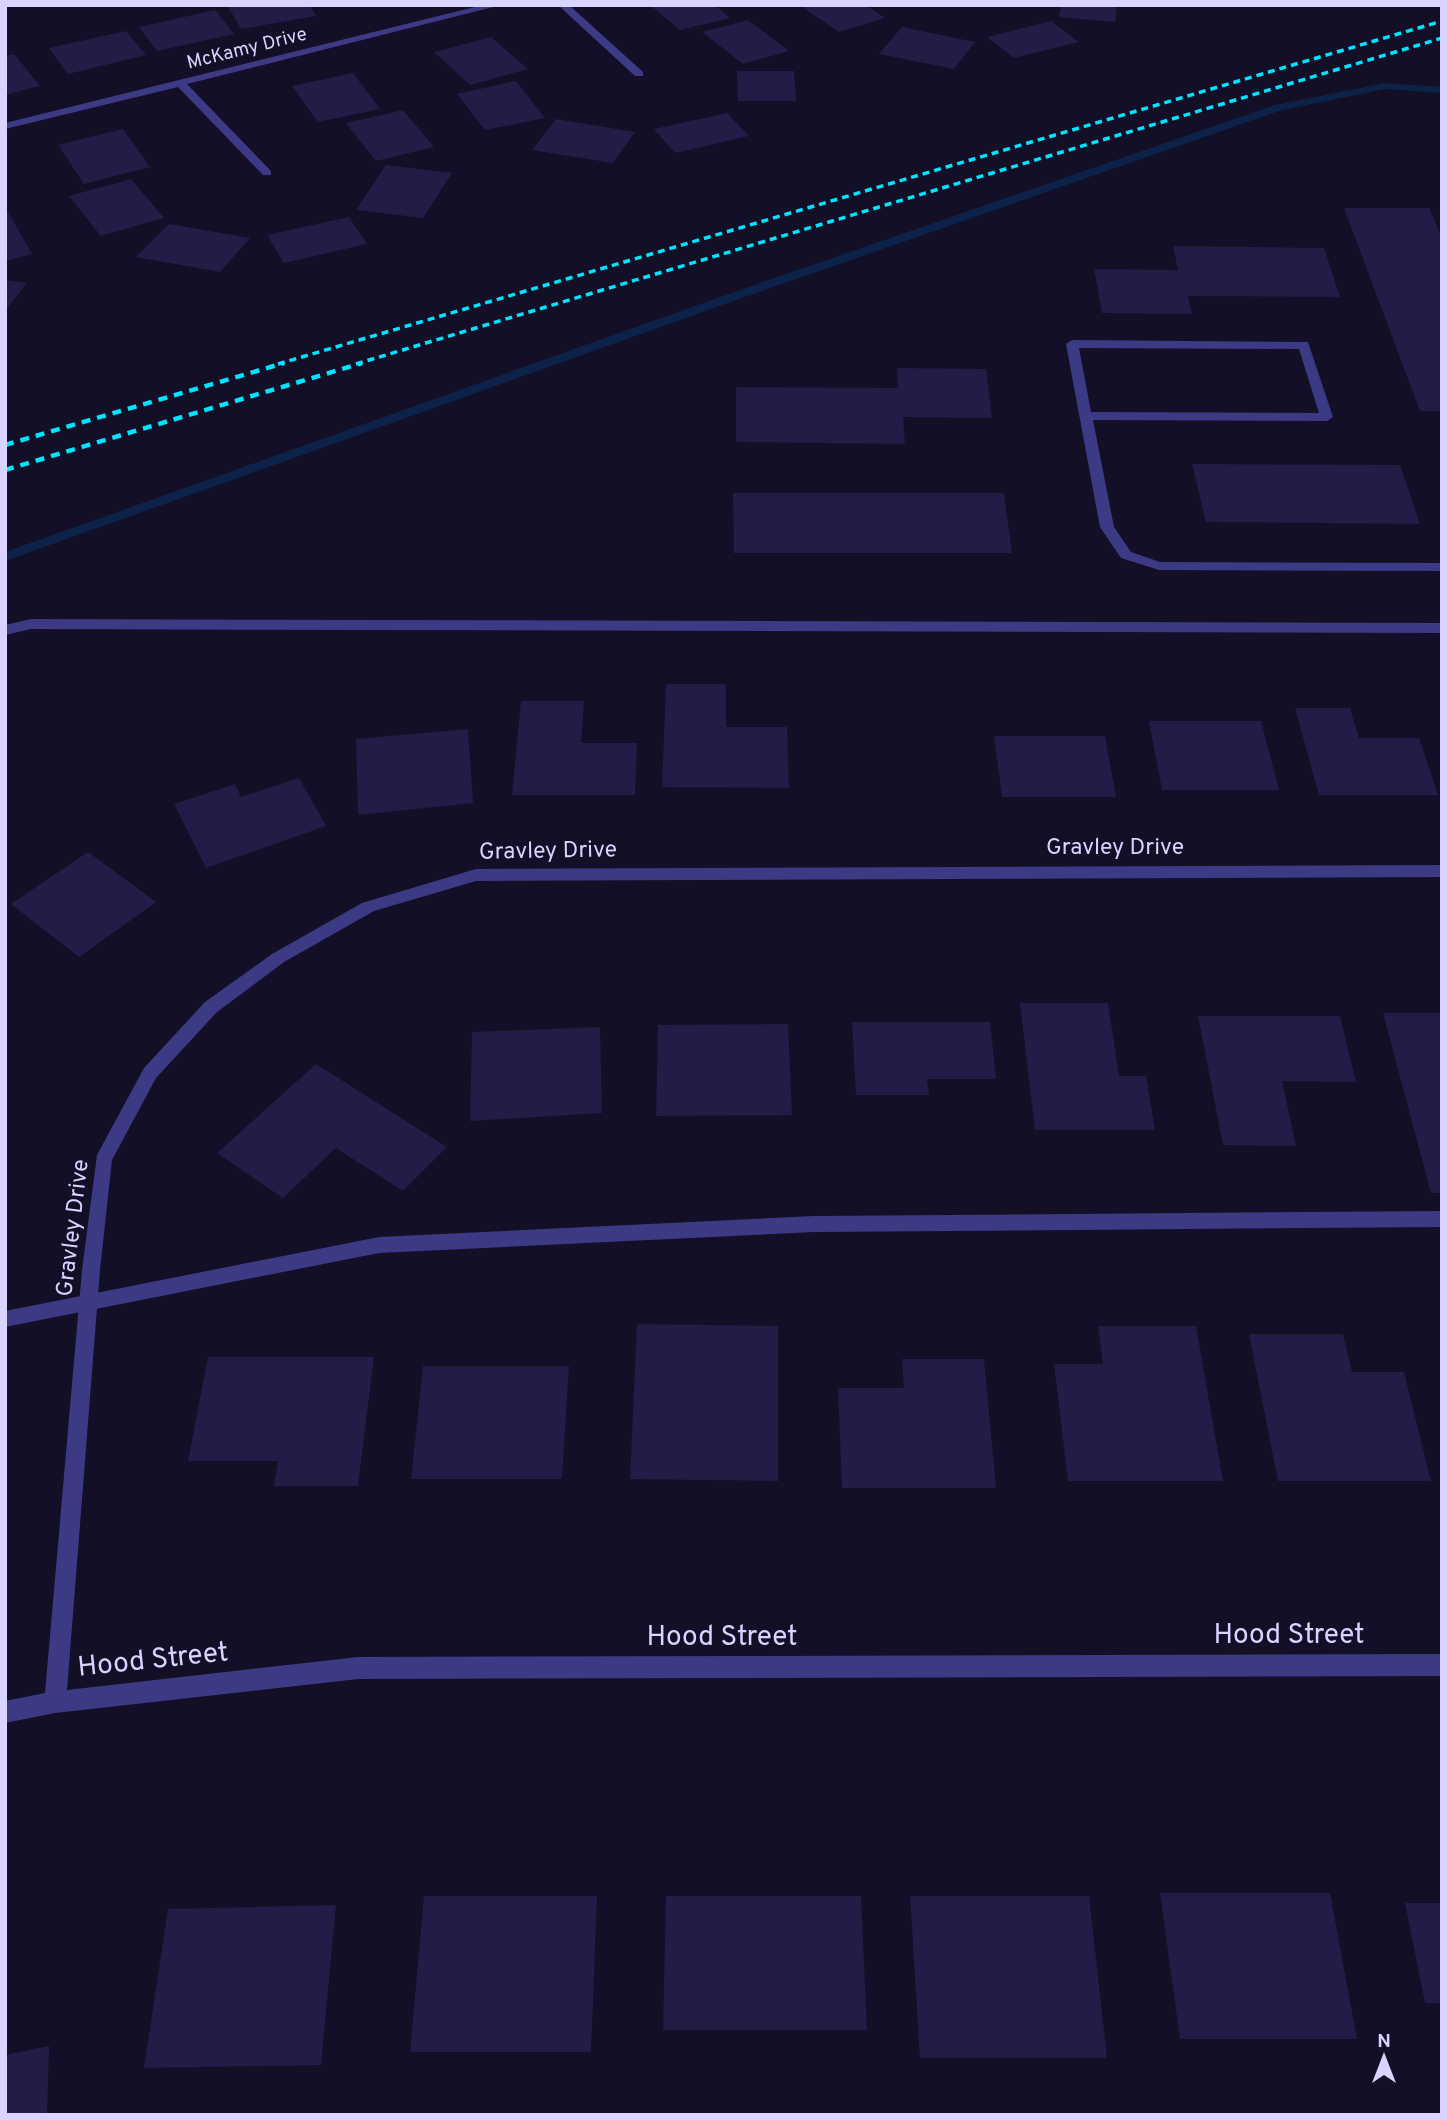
<svg xmlns="http://www.w3.org/2000/svg" width="1447" height="2120" viewBox="0 0 1447 2120" font-family="Overpass,sans-serif">
	<style>
		.lines { fill: none; stroke-linecap: round; stroke-linejoin: round }
		.stream { fill: #0c2248; fill-rule: evenodd }
		.building { fill: #241b47 }
		.lane { fill: #3d3a85; fill-rule: evenodd }
		.street { fill: #3d3a85; fill-rule: evenodd }
		.rail-far1 { stroke: #00e5ff; stroke-width: 3.5; stroke-dasharray: 7 5; stroke-linecap: butt }
		.rail { stroke: #00e5ff; stroke-width: 4.5; stroke-dasharray: 9 7; stroke-linecap: butt }
		.labels { text-anchor: middle; dominant-baseline: central; stroke-width: 5; stroke-linejoin: round; paint-order: stroke }
		.far-street-label { font-size: 19px; fill: #d9d4ff; stroke: #130f26 }
		.street-label { font-size: 23px; fill: #d9d4ff; stroke: #130f26 }
		.near-street-label { font-size: 28px; fill: #d9d4ff; stroke: #130f26 }
	</style>
	<rect width="100%" height="100%" fill="#130f26"/>
	<g class="lines">
		<polygon class="stream" points="1385,83 1442,87 1442,93 1385,89 1282,110 742,298 5,561 5,552 734,292 1275,105"/>
	</g>
	<g class="building">
		<polygon points="227,5 310,5 316,16 241,29"/>
		<polygon points="650,5 715,5 730,18 680,30"/>
		<polygon points="809,5 866,5 885,18 839,32 802,7"/>
		<polygon points="1061,5 1117,5 1115,22 1059,17"/>
		<polygon points="215,10 234,34 157,51 139,27"/>
		<polygon points="748,20 789,51 743,64 702,32"/>
		<polygon points="1051,21 1079,42 1014,58 987,37"/>
		<polygon points="902,27 975,42 954,69 879,54"/>
		<polygon points="126,31 146,55 68,74 49,48"/>
		<polygon points="491,37 528,69 470,85 434,52"/>
		<polygon points="14,54 40,86 5,95 5,56"/>
		<polygon points="737,71 794,71 796,101 738,101"/>
		<polygon points="353,73 380,109 318,122 292,86"/>
		<polygon points="516,81 545,118 485,130 457,94"/>
		<polygon points="403,110 434,147 376,161 346,123"/>
		<polygon points="727,113 749,136 675,153 654,129"/>
		<polygon points="556,119 635,132 613,163 532,150"/>
		<polygon points="123,129 150,167 84,184 58,145"/>
		<polygon points="386,165 452,173 423,218 356,210"/>
		<polygon points="131,179 164,218 101,236 69,196"/>
		<polygon points="1344,208 1429,208 1442,238 1442,411 1420,411"/>
		<polygon points="8,212 32,254 5,261 5,213"/>
		<polygon points="349,217 367,244 284,263 267,235"/>
		<polygon points="169,224 250,238 220,272 136,257"/>
		<polygon points="1173,246 1324,248 1340,297 1188,296 1192,314 1102,313 1094,269 1178,270"/>
		<polygon points="5,280 27,283 5,311"/>
		<polygon points="897,368 986,369 992,418 903,417 905,444 736,442 736,387 898,388"/>
		<polygon points="1192,464 1400,465 1420,524 1206,522"/>
		<polygon points="733,493 1004,493 1012,553 734,553"/>
		<polygon points="666,684 726,684 726,727 787,727 789,788 662,787"/>
		<polygon points="521,701 584,701 581,743 637,743 635,795 512,795"/>
		<polygon points="1295,708 1350,708 1359,738 1419,738 1438,795 1319,795"/>
		<polygon points="1149,721 1261,721 1279,790 1162,790"/>
		<polygon points="468,729 473,803 358,815 356,739"/>
		<polygon points="994,736 1105,736 1116,797 1002,797"/>
		<polygon points="299,778 326,826 206,868 174,804 235,784 241,797"/>
		<polygon points="88,852 156,902 79,957 11,904"/>
		<polygon points="1020,1003 1108,1003 1119,1076 1146,1076 1155,1130 1035,1130"/>
		<polygon points="1383,1013 1442,1013 1442,1193 1431,1193"/>
		<polygon points="1198,1016 1340,1016 1356,1082 1282,1081 1296,1146 1223,1145"/>
		<polygon points="852,1022 990,1022 996,1079 927,1079 929,1095 856,1095"/>
		<polygon points="788,1024 792,1115 656,1116 658,1025"/>
		<polygon points="600,1027 602,1113 470,1121 472,1032"/>
		<polygon points="316,1064 447,1147 403,1191 336,1148 283,1198 217,1153"/>
		<polygon points="637,1324 778,1326 778,1481 630,1479"/>
		<polygon points="1098,1326 1196,1326 1223,1481 1068,1481 1054,1364 1103,1364"/>
		<polygon points="1249,1334 1343,1334 1352,1372 1404,1372 1431,1481 1278,1481"/>
		<polygon points="208,1357 374,1357 358,1486 274,1486 278,1461 188,1461"/>
		<polygon points="902,1359 984,1359 996,1488 842,1488 838,1388 904,1388"/>
		<polygon points="423,1366 569,1366 562,1479 411,1479"/>
		<polygon points="1160,1893 1330,1893 1357,2039 1180,2039"/>
		<polygon points="424,1896 597,1896 591,2052 410,2052"/>
		<polygon points="666,1896 861,1896 867,2030 663,2030"/>
		<polygon points="910,1896 1089,1896 1107,2058 920,2058"/>
		<polygon points="1405,1903 1442,1903 1442,2003 1425,2003"/>
		<polygon points="336,1905 321,2065 144,2068 168,1909"/>
		<polygon points="49,2046 47,2115 5,2115 5,2055"/>
	</g>
	<g class="lines">
		<g class="lane">
			<path d="M 1072,340 L 1308,342 L 1333,417 L 1327,421 L 1093,420 L 1114,527 L 1131,552 L 1160,562 L 1442,563 L 1442,571 L 1159,570 L 1121,558 L 1100,527 L 1066,344 ZM 1079,348 L 1299,349 L 1319,413 L 1091,412 Z"/>
			<polygon points="31,619 1442,623 1442,633 31,629 5,635 5,625"/>
			<polygon points="1442,1211 1442,1227 814,1232 379,1253 5,1327 5,1311 379,1237 814,1216"/>
		</g>
		<g class="street">
			<polygon points="483,5 501,5 187,84 271,171 271,175 263,175 178,87 5,129 5,123"/>
			<polygon points="558,5 569,5 643,72 643,76 635,76"/>
			<polygon points="1442,865 1442,877 476,881 374,911 284,962 217,1012 156,1078 112,1160 100,1270 67,1690 358,1657 1442,1654 1442,1676 358,1679 55,1713 5,1723 5,1701 45,1693 82,1270 97,1155 144,1068 205,1002 272,954 362,903 476,869"/>
		</g>
		<g class="rail-far1">
			<polyline points="278,364 1442,21"/>
			<polyline points="356,364 1442,38"/>
		</g>
		<g class="rail">
			<polyline points="5,445 284,363"/>
			<polyline points="5,470 362,363"/>
		</g>
	</g>
	<g class="labels">
		<g class="far-street-label">
			<text transform="translate(247 49) rotate(-14)">McKamy Drive</text>
		</g>
		<g class="street-label">
			<text x="1115" y="848">Gravley Drive</text>
			<text transform="translate(548 852) rotate(-1)">Gravley Drive</text>
			<text transform="translate(74 1228) rotate(-83)">Gravley Drive</text>
		</g>
		<g class="near-street-label">
			<text x="1289" y="1636">Hood Street</text>
			<text x="722" y="1638">Hood Street</text>
			<text transform="translate(153 1661) rotate(-6)">Hood Street</text>
		</g>
	</g>
	<rect width="1447" height="2120" fill="none" stroke="#d9d4ff" stroke-width="14"/>
	<g transform="translate(1384 2057)" stroke="#130f26" stroke-width="5" paint-order="stroke">
	<path d="M0-5L12 26L0 18L-12 26Z" fill="#d9d4ff"/>
	<text y="-10" font-size="19" font-weight="bold" text-anchor="middle" fill="#d9d4ff">N</text>
	</g>
</svg>
